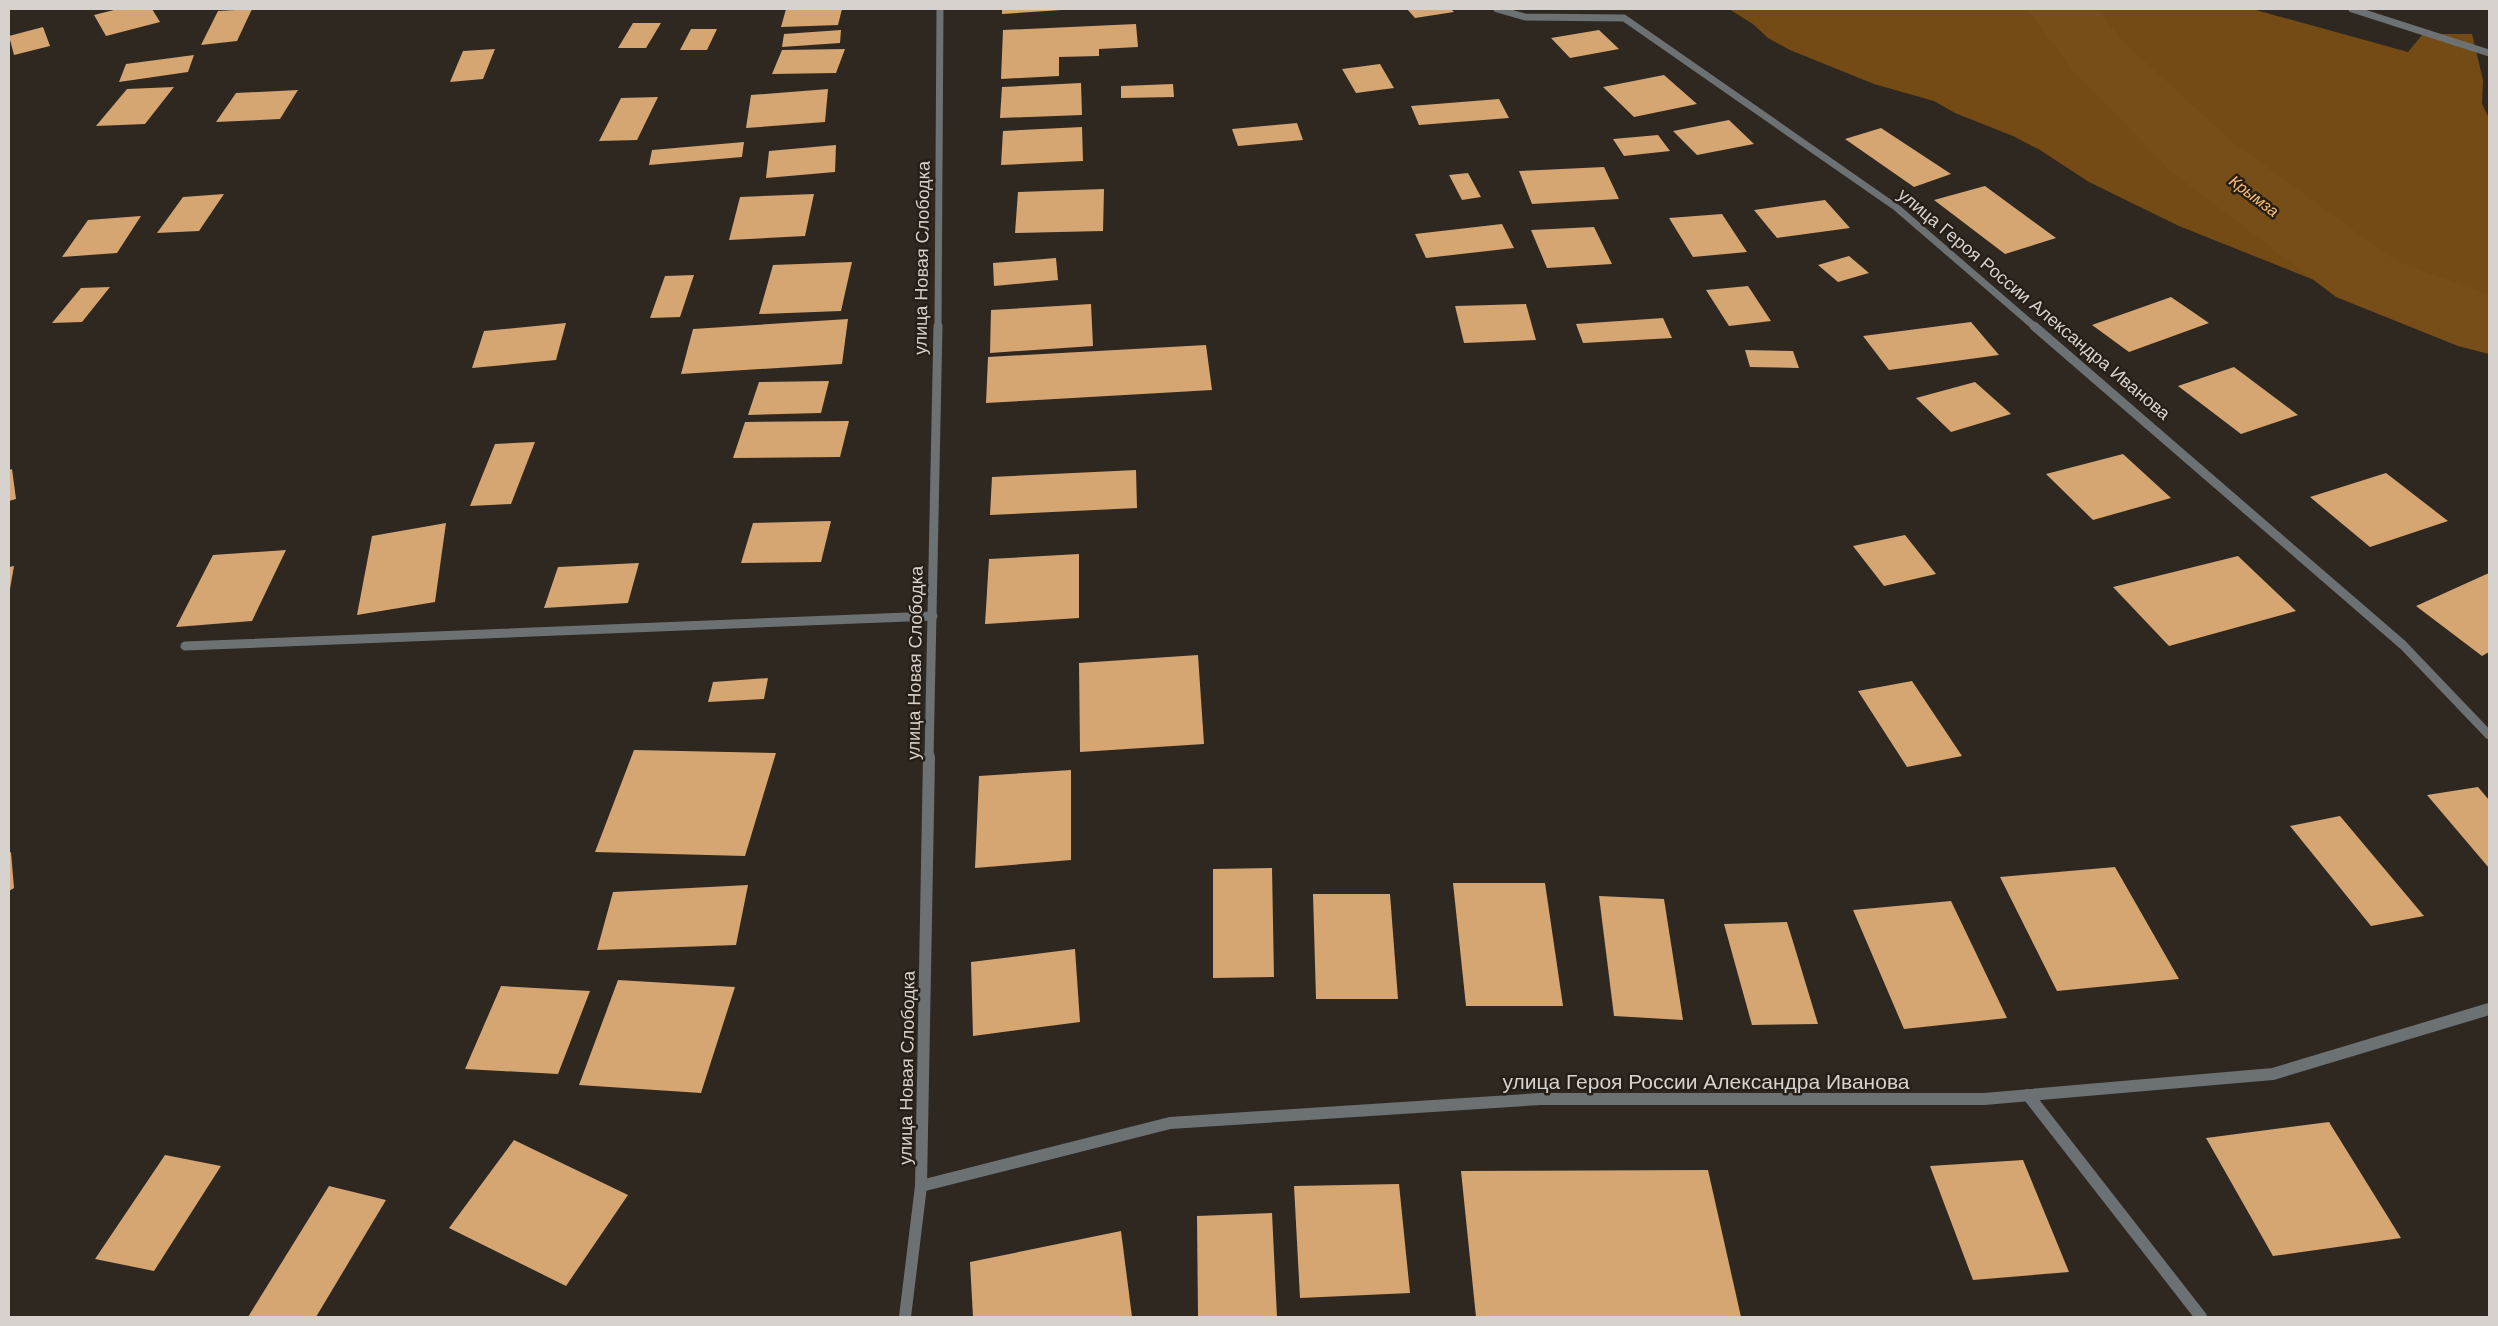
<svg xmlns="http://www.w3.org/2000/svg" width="2498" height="1326" viewBox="0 0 2498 1326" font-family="Helvetica,sans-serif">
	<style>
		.forest { fill: #754b15 }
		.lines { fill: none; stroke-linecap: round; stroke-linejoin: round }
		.river { fill: #774d18; fill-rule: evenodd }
		.building { fill: #d5a572 }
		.service-far1 { stroke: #6c7174; stroke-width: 9 }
		.service { stroke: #6c7174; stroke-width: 12 }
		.minor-far2 { stroke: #6c7174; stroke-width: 7 }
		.minor-far1 { stroke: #6c7174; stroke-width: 9 }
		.minor { stroke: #6c7174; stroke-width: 12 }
		.labels { text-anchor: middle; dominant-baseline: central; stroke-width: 5; stroke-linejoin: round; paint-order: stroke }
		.far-water-label { font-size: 16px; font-style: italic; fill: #fdbc73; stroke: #261f17 }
		.street-label { font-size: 18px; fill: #d7d2ce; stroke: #261f17 }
		.near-street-label { font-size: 21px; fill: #d7d2ce; stroke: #261f17 }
	</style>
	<rect width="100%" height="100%" fill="#2f2821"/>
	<polygon class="forest" points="1729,9 2252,9 2408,52 2423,34 2472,34 2483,80 2482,104 2489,118 2489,350 2179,226 2089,182 2040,150 2013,136 1955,113 1934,101 1874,84 1790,50 1768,38 1753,24"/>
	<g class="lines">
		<polygon class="river" points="2027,9 2097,9 2123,41 2229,139 2396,261 2489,295 2489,354 2458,346 2336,297 2173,173 2073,71"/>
	</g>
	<g class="building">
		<polygon points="118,9 152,9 160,22 106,36 94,15"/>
		<polygon points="252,9 237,41 201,45 218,11"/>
		<polygon points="786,9 842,9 838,25 781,27"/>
		<polygon points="1002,9 1062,9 1062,10 1002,14"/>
		<polygon points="1407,9 1451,9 1454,12 1415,18"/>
		<polygon points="633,23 661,23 646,48 618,48"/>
		<polygon points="1136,24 1138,47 1099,49 1099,56 1059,57 1059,76 1001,79 1003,30"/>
		<polygon points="43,27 50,46 14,55 9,36"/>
		<polygon points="691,29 717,29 707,50 680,50"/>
		<polygon points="841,30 840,43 782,47 784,34"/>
		<polygon points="1599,30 1619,49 1570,58 1551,38"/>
		<polygon points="495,49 483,79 450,82 463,51"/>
		<polygon points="845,49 836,73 772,74 782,50"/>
		<polygon points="194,55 188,72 119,82 126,64"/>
		<polygon points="1380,64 1394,88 1356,93 1342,69"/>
		<polygon points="1664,75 1697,104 1634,117 1603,87"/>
		<polygon points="1081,83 1082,115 1000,118 1002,87"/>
		<polygon points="1173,84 1174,97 1121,98 1121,86"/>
		<polygon points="174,87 145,124 96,126 127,89"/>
		<polygon points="828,89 825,122 746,128 751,95"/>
		<polygon points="298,90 280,119 216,122 236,93"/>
		<polygon points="658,97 637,140 599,141 621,98"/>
		<polygon points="1499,99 1509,118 1419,125 1411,106"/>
		<polygon points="1729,120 1754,144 1697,155 1673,131"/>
		<polygon points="1297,123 1303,140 1238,146 1232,129"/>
		<polygon points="1082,127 1083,161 1001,165 1003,131"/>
		<polygon points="1881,128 1951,174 1914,187 1845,139"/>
		<polygon points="1658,135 1670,151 1624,156 1613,139"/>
		<polygon points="744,142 742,157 649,165 652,150"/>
		<polygon points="836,145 835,172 766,178 769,151"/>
		<polygon points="1604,167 1619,199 1532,204 1519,171"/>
		<polygon points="1468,173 1481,197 1462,200 1449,175"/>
		<polygon points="1985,186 2056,238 2005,254 1934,200"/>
		<polygon points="1104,189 1103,231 1015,233 1018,192"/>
		<polygon points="224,194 199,231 157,233 183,197"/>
		<polygon points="814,194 805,236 729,240 740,197"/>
		<polygon points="1825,200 1850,228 1777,238 1754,210"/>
		<polygon points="1722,214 1747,252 1693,257 1669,218"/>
		<polygon points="141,216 117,253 62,257 88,220"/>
		<polygon points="1502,224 1514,248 1426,258 1415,234"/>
		<polygon points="1594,227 1612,264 1547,268 1531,230"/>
		<polygon points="1849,256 1869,273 1838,282 1818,265"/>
		<polygon points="1056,258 1058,280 994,286 993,263"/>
		<polygon points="852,262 841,311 759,314 773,265"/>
		<polygon points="694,275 680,317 650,318 665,276"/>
		<polygon points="1748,286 1771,321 1729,326 1706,290"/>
		<polygon points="110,287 82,322 52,323 81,288"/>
		<polygon points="2171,297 2209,323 2129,352 2092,325"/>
		<polygon points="1091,304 1093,346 990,353 991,310"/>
		<polygon points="1526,304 1536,340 1464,343 1455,306"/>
		<polygon points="1663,318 1672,338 1583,343 1576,324"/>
		<polygon points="848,319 842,364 681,374 693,329"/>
		<polygon points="1971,322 1999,355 1889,370 1863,336"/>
		<polygon points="566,323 556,360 472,368 484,331"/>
		<polygon points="1206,345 1212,390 986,403 988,357"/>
		<polygon points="1745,350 1793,351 1799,368 1750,367"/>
		<polygon points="2234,367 2298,415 2241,434 2178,386"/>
		<polygon points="829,381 821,413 748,415 759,382"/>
		<polygon points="1975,382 2011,414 1951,432 1916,398"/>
		<polygon points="849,421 840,457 733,458 745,422"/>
		<polygon points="535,442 511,504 470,506 495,444"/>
		<polygon points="2123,454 2171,498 2093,520 2046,474"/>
		<polygon points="12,469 16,499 9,501 9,470"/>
		<polygon points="1136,470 1137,508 990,515 992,477"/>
		<polygon points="2386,473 2448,521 2370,547 2310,497"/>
		<polygon points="831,521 821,562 741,563 753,523"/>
		<polygon points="446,523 435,602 357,615 372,536"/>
		<polygon points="1905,535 1936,574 1884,586 1853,546"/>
		<polygon points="286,550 252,621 176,627 213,555"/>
		<polygon points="1079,554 1079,618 985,624 989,559"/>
		<polygon points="2238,556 2296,611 2169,646 2113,587"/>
		<polygon points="639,563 628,603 544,608 558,567"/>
		<polygon points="14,566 10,589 9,589 9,567"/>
		<polygon points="2489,573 2489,652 2482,656 2416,606"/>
		<polygon points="1198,655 1204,744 1080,752 1079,663"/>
		<polygon points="768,678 764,699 708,702 713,682"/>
		<polygon points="1912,681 1962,756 1907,767 1858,691"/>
		<polygon points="634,750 776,753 745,856 595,852"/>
		<polygon points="1071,770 1071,860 975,868 979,776"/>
		<polygon points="2478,787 2489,800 2489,868 2427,795"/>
		<polygon points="2340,816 2424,916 2371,926 2290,826"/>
		<polygon points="11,852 14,888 9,891 9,853"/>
		<polygon points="2115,867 2179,979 2057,991 2000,877"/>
		<polygon points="1272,868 1274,977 1213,978 1213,869"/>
		<polygon points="1453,883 1545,883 1563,1006 1466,1006"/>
		<polygon points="748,885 736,945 597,950 613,892"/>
		<polygon points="1313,894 1390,894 1398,999 1316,999"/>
		<polygon points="1599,896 1664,899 1683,1020 1614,1016"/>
		<polygon points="1951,901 2007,1018 1904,1029 1853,910"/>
		<polygon points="1787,922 1818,1024 1752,1025 1724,924"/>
		<polygon points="1075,949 1080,1022 973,1036 971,962"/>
		<polygon points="618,980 735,987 701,1093 579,1085"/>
		<polygon points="501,986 590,991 558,1074 465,1069"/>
		<polygon points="2329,1122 2401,1238 2273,1256 2206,1138"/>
		<polygon points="514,1140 628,1195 566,1286 449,1228"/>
		<polygon points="165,1155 221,1166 154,1271 95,1259"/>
		<polygon points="2023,1160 2069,1272 1973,1280 1930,1166"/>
		<polygon points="1708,1170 1741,1317 1476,1317 1461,1171"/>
		<polygon points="1399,1184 1410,1293 1300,1298 1294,1186"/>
		<polygon points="329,1186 386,1200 316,1317 248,1317"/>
		<polygon points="1272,1213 1277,1317 1198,1317 1197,1216"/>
		<polygon points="1121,1231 1132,1317 973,1317 970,1262"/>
	</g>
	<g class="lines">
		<polyline class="service-far1" points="185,646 933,616"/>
		<polyline class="service" points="2028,1095 2201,1317"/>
		<g class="minor-far2">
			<polyline points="1497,9 1525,17 1624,18 1897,208 2035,327"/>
			<polyline points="2352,9 2489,53"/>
			<polyline points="938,327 940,9"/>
		</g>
		<g class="minor-far1">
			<polyline points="2034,326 2403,645 2489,735"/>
			<polyline points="929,758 938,326"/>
		</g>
		<g class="minor">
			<polyline points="921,1186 1170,1123 1540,1099 1984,1099 2273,1074 2489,1009"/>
			<polyline points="905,1317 921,1186 929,757"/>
		</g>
	</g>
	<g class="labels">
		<g class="far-water-label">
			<text transform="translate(2254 196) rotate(37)">Крымза</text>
		</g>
		<g class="street-label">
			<text transform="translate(922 258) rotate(-89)">улица Новая Слободка</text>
			<text transform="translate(2034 304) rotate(40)">улица Героя России Александра Иванова</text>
			<text transform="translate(915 663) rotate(-89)">улица Новая Слободка</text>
			<text transform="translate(907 1068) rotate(-89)">улица Новая Слободка</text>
		</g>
		<g class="near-street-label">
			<text x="1706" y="1081">улица Героя России Александра Иванова</text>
		</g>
	</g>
	<rect width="2498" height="1326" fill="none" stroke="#d7d2ce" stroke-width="20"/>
</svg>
